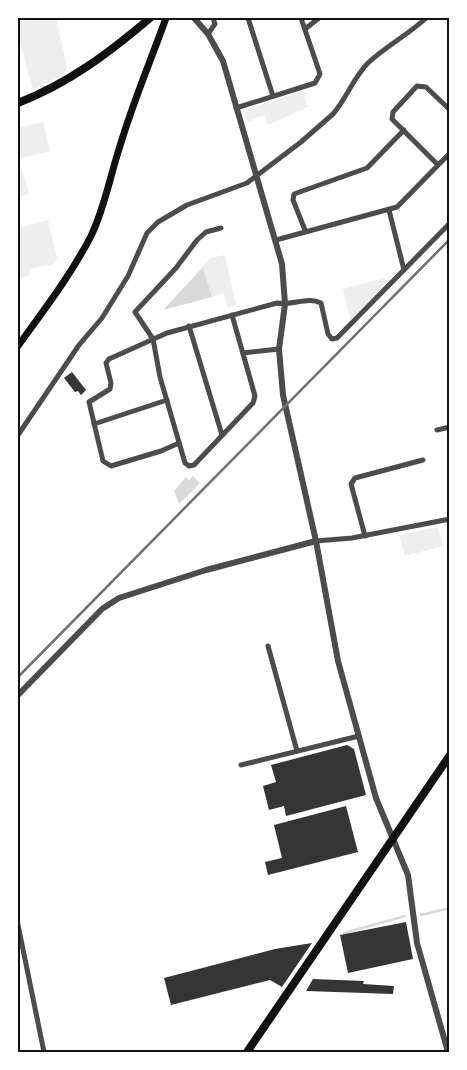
<svg xmlns="http://www.w3.org/2000/svg" width="467" height="1070" viewBox="0 0 467 1070" font-family="'Times New Roman',serif">
	<style>
		.green { fill: #eee }
		.water { fill: #d9d9d9 }
		.lines { fill: none; stroke-linecap: round; stroke-linejoin: round }
		.stream { stroke: #d9d9d9; stroke-width: 2.5 }
		.building { fill: #353535 }
		.minor { stroke: #4c4c4c; stroke-width: 5 }
		.tertiary { stroke: #4c4c4c; stroke-width: 6 }
		.secondary { stroke: #111; stroke-width: 7 }
		.primary { stroke: #111; stroke-width: 8 }
		.trunk { stroke: #111; stroke-width: 8 }
		.rail { stroke: #707070; stroke-width: 2.5 }
		.neatline { fill: none; stroke: #111; stroke-width: 2 }
	</style>
	<rect width="100%" height="100%" fill="#fff"/>
	<g class="green">
		<polygon points="36,18 56,18 67,66 65,74 33,90 18,35 18,22"/>
		<polygon points="303,91 308,107 268,125 264,115 247,122 244,115 247,109"/>
		<polygon points="43,122 50,151 18,159 18,128"/>
		<polygon points="22,169 29,194 18,197 18,170"/>
		<polygon points="48,220 57,258 54,264 29,269 30,275 18,279 18,228"/>
		<polygon points="225,255 236,305 228,308 224,293 212,297 203,267 210,258"/>
		<polygon points="384,278 388,281 350,320 343,289"/>
		<polygon points="438,527 443,546 405,556 399,535"/>
	</g>
	<g class="water">
		<polygon points="203,267 212,297 163,310"/>
		<polygon points="193,476 200,483 179,504 174,491 186,477 189,480"/>
	</g>
	<g class="lines">
		<g class="stream">
			<polyline points="421,915 450,908"/>
			<polyline points="344,933 405,916"/>
		</g>
	</g>
	<g class="building">
		<polygon points="72,372 86,390 81,395 78,391 75,392 64,378"/>
		<polygon points="347,745 354,749 366,795 286,816 284,806 269,810 263,786 276,782 271,765"/>
		<polygon points="346,806 358,852 268,875 265,862 282,858 274,825"/>
		<polygon points="406,922 413,959 348,973 340,935"/>
		<polygon points="312,943 282,987 270,980 171,1005 164,978 275,949"/>
		<polygon points="313,979 364,981 363,984 394,986 393,994 306,991"/>
	</g>
	<g class="lines">
		<g class="minor">
			<polyline points="248,18 273,96"/>
			<polyline points="305,29 319,18"/>
			<polyline points="208,34 215,24 213,18"/>
			<polyline points="236,108 315,83 320,74 301,18"/>
			<polyline points="438,165 392,119 393,112 417,86 426,87 450,110"/>
			<polyline points="389,210 404,270"/>
			<polyline points="221,228 206,232 197,240 176,268 135,312 153,339 160,377 185,463 189,466 194,465 253,403 255,396 232,315"/>
			<polyline points="305,230 293,200 294,194 367,168 404,130"/>
			<polyline points="276,240 397,207 450,153"/>
			<polyline points="189,326 222,435"/>
			<polyline points="243,353 279,349"/>
			<polyline points="94,424 167,400"/>
			<polyline points="437,430 450,427"/>
			<path d="M 18,435 L 79,345 L 102,318 L 128,276 L 147,233 L 158,222 L 187,205 L 247,183 L 301,142 L 333,114 C 347,98 353,78 368,63 C 386,46 408,35 426,18"/>
			<path d="M 179,443 L 161,451 L 111,466 L 103,461 L 89,402 L 110,389 L 111,383 L 106,363 L 109,359 L 167,333 L 277,303 C 292,306 308,296 321,303 L 328,334 L 332,339 L 337,338 L 450,223"/>
			<polyline points="365,536 351,484 355,478 423,460"/>
			<polyline points="316,541 352,538 450,519"/>
			<polyline points="268,646 297,751"/>
			<polyline points="241,765 359,736"/>
			<polyline points="18,925 44,1052"/>
		</g>
		<g class="tertiary">
			<polyline points="194,18 208,34 223,61 282,264 285,304 279,349 283,395 316,541 338,661 376,798 408,875 417,943 448,1052"/>
			<polyline points="18,695 102,609 119,598 206,570 316,541"/>
		</g>
		<path class="secondary" d="M 18,346 C 43,311 71,275 91,236 C 105,207 110,176 120,146 C 133,102 151,60 166,18"/>
		<path class="primary" d="M 18,103 C 69,83 109,53 150,18"/>
		<polyline class="trunk" points="247,1052 450,755"/>
		<polyline class="rail" points="18,677 450,239"/>
	</g>
	<rect width="467" height="1070" fill="none" stroke="#ffffff" stroke-width="38"/>
	<rect x="19" y="19" width="429" height="1032" class="neatline"/>
</svg>
